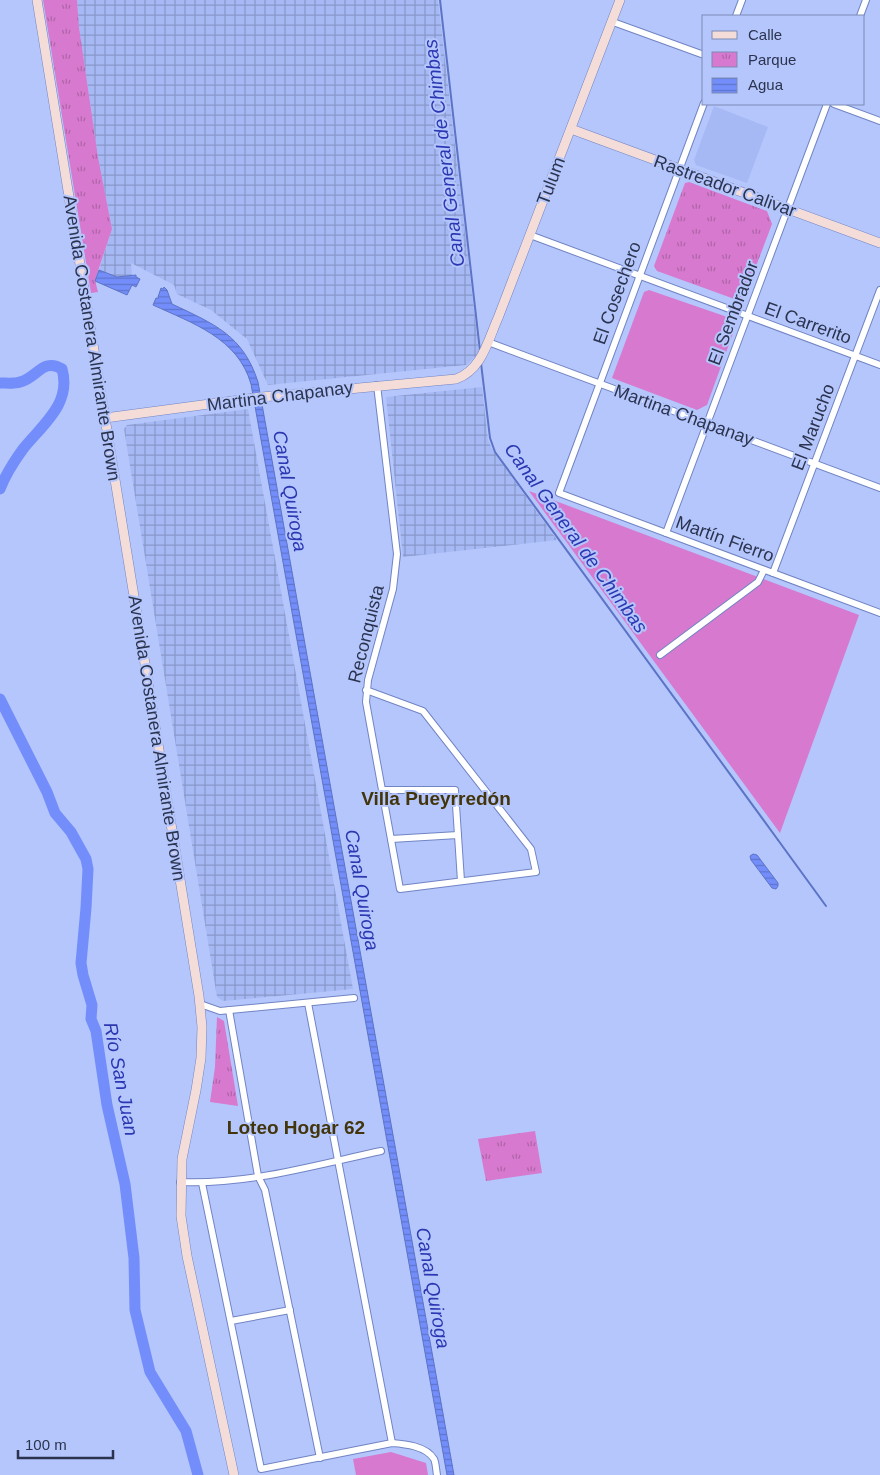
<svg xmlns="http://www.w3.org/2000/svg" width="880" height="1475" viewBox="0 0 880 1475" font-family="Arial,sans-serif">
	<style>
		.built { fill: #a7b9f5 }
		.industrial { fill: url(#industrial-grid) }
		.park { fill: url(#park-tufts) }
		.pitch { fill: #d779ce }
		.water { fill: url(#water-rules); stroke: #5d73c6 }
		.lines { fill: none; stroke-linecap: round; stroke-linejoin: round }
		.stream { stroke: #5d73c6; stroke-width: 2 }
		.river { stroke: #738efa; stroke-width: 11 }
		.street-casing { stroke: #7184c4; stroke-width: 8 }
		.secondary-casing { stroke: #7184c4; stroke-width: 10 }
		.street { stroke: #fff; stroke-width: 6 }
		.secondary { stroke: #f4ddd9; stroke-width: 9 }
		.labels { text-anchor: middle; dominant-baseline: central; stroke-width: 4; stroke-linejoin: round; paint-order: stroke }
		.street-label { font-size: 18px; fill: #2b334e; stroke: #b4c6fc }
		.water-label { font-size: 19px; font-style: italic; fill: #2c37b2; stroke: #b4c6fc }
		.neighbourhood-label { font-size: 19px; font-weight: bold; fill: #42350b; stroke: #b4c6fc }
	</style>
	<defs>
		<pattern id="industrial-grid" width="8" height="8" patternUnits="userSpaceOnUse" patternTransform="scale(1.25)"><rect width="8" height="8" fill="#a7b9f5"/><path d="M0 4h8M4 0v8" fill="none" stroke="#8897c9"/></pattern>
		<pattern id="park-tufts" width="24" height="20" patternUnits="userSpaceOnUse" patternTransform="scale(1.25)"><rect width="24" height="20" fill="#d779ce"/><path d="M3 7l-1-3M5 7V3M7 7l1-3M15 17l-1-3M17 17v-4M19 17l1-3" fill="none" stroke="#af64a9"/></pattern>
		<pattern id="water-rules" width="6" height="5" patternUnits="userSpaceOnUse" patternTransform="scale(1.25)"><rect width="6" height="5" fill="#738efa"/><path d="M0 2.5h6" fill="none" stroke="#5f75cd"/></pattern>
	</defs>
	<rect width="100%" height="100%" fill="#b4c6fc"/>
	<polygon class="built" points="714,106 768,127 747,183 696,165 694,160"/>
	<g class="industrial">
		<polygon points="77,0 438,0 479,353 466,365 268,385 247,339 211,310 177,294 174,285 131,263 132,276 117,277 99,270 112,229 98,157 79,27"/>
		<polygon points="482,387 488,440 492,449 557,540 403,557 386,397"/>
		<polygon points="248,409 353,989 223,1001 217,997 124,429 127,425"/>
	</g>
	<g class="park">
		<polygon points="43,0 77,0 79,27 98,157 112,229 95,280 98,292 91,293"/>
		<polygon points="689,182 767,211 772,224 744,298 740,301 657,271 654,266 685,183"/>
		<polygon points="217,1017 224,1021 238,1106 210,1102 215,1067"/>
		<polygon points="535,1131 542,1173 486,1181 478,1139"/>
	</g>
	<g class="pitch">
		<polygon points="649,290 733,319 736,325 707,405 697,410 612,378 644,292"/>
		<polygon points="529,491 859,615 780,833"/>
		<polygon points="391,1452 426,1463 428,1475 356,1475 353,1459"/>
	</g>
	<g class="water">
		<polygon points="99,270 117,277 136,275 136,277 140,279 136,287 132,285 127,295 95,281"/>
		<path d="M 164,287 L 167,290 L 172,304 C 214,324 243,335 258,382 L 454,1475 L 447,1475 L 251,384 C 238,338 192,323 153,305 L 156,298 L 159,298 L 158,297 L 161,288 L 163,289 Z"/>
		<polygon points="753,854 757,855 778,883 778,886 776,889 772,888 751,860 750,856"/>
	</g>
	<g class="lines">
		<g class="stream">
			<polyline points="440,0 480,351"/>
			<polyline points="481,363 490,438 495,452 778,840"/>
			<polyline points="778,840 826,906"/>
		</g>
		<g class="river">
			<path d="M 0,383 C 6,383 14,384 20,382 C 36,379 43,357 62,369 C 72,404 42,425 23,449 C 15,460 5,476 0,489"/>
			<polyline points="0,699 47,792 55,813 71,832 86,859 88,869 86,908 81,963 83,975 92,1005 91,1019 96,1031 107,1105 125,1184 134,1258 135,1310 150,1372 186,1431 198,1475"/>
		</g>
		<g class="street-casing">
			<g id="street">
				<polyline points="736,16 742,0"/>
				<polyline points="860,16 866,0"/>
				<polyline points="613,22 704,55"/>
				<polyline points="704,103 559,493 880,613"/>
				<polyline points="834,104 880,121"/>
				<polyline points="530,235 880,365"/>
				<polyline points="488,342 880,488"/>
				<polyline points="666,533 827,104"/>
				<polyline points="773,573 880,290"/>
				<polyline points="660,655 758,582 764,570"/>
				<polyline points="366,690 423,711 531,849 536,872 400,889 366,702 368,680 393,589 397,554 377,385"/>
				<polyline points="382,790 455,790 461,881"/>
				<polyline points="391,839 458,835"/>
				<polyline points="308,1003 392,1443"/>
				<polyline points="200,1004 220,1011 354,998"/>
				<polyline points="229,1010 258,1176 265,1190 320,1458"/>
				<path d="M 180,1182 C 248,1185 315,1165 381,1151"/>
				<path d="M 202,1183 L 261,1469 L 392,1443 C 405,1444 426,1446 434,1459 C 436,1463 436,1470 437,1475"/>
				<polyline points="231,1321 290,1310"/>
			</g>
		</g>
		<g class="secondary-casing">
			<g id="secondary">
				<polyline points="37,0 199,996 202,1027 201,1058 196,1090 182,1159 181,1216 187,1256 234,1475"/>
				<polyline points="571,129 880,243"/>
				<path d="M 105,418 L 262,397 L 456,379 C 482,370 488,340 498,318 L 620,0"/>
			</g>
		</g>
		<use href="#street" class="street"/>
		<use href="#secondary" class="secondary"/>
	</g>
	<g class="labels">
		<g class="street-label">
			<text transform="translate(551 181) rotate(-69)">Tulum</text>
			<text transform="translate(725 186) rotate(20)">Rastreador Calivar</text>
			<text transform="translate(617 293) rotate(-70)">El Cosechero</text>
			<text transform="translate(733 313) rotate(-69)">El Sembrador</text>
			<text transform="translate(808 323) rotate(20)">El Carrerito</text>
			<text transform="translate(92 338) rotate(81)">Avenida Costanera Almirante Brown</text>
			<text transform="translate(280 396) rotate(-7)">Martina Chapanay</text>
			<text transform="translate(684 415) rotate(20)">Martina Chapanay</text>
			<text transform="translate(813 427) rotate(-69)">El Marucho</text>
			<text transform="translate(725 539) rotate(20)">Martín Fierro</text>
			<text transform="translate(366 634) rotate(-76)">Reconquista</text>
			<text transform="translate(157 738) rotate(81)">Avenida Costanera Almirante Brown</text>
		</g>
		<g class="water-label">
			<text transform="translate(444 153) rotate(-97)">Canal General de Chimbas</text>
			<text transform="translate(290 491) rotate(80)">Canal Quiroga</text>
			<text transform="translate(576 538) rotate(54)">Canal General de Chimbas</text>
			<text transform="translate(362 890) rotate(80)">Canal Quiroga</text>
			<text transform="translate(121 1079) rotate(79)">Río San Juan</text>
			<text transform="translate(433 1288) rotate(80)">Canal Quiroga</text>
		</g>
		<g class="neighbourhood-label">
			<text x="436" y="798">Villa Pueyrredón</text>
			<text x="296" y="1127">Loteo Hogar 62</text>
		</g>
	</g>
	<rect x="702" y="15" width="162" height="90" fill="#b4c6fc" stroke="#7d8bb6"/>
	<rect x="712" y="31" width="25" height="8" fill="#f4ddd9" stroke="#7d8bb6"/>
	<text x="748" y="40" font-size="15" fill="#2b334e">Calle</text>
	<rect x="712" y="52" width="25" height="15" fill="url(#park-tufts)" stroke="#7d8bb6"/>
	<text x="748" y="65" font-size="15" fill="#2b334e">Parque</text>
	<rect x="712" y="78" width="25" height="15" fill="url(#water-rules)" stroke="#7d8bb6"/>
	<text x="748" y="90" font-size="15" fill="#2b334e">Agua</text>
	<path d="M18 1450v8h95v-8" fill="none" stroke="#2b334e" stroke-width="2.5"/>
	<text x="25" y="1450" font-size="15" fill="#2b334e" stroke="#b4c6fc" stroke-width="4" paint-order="stroke">100 m</text>
</svg>
